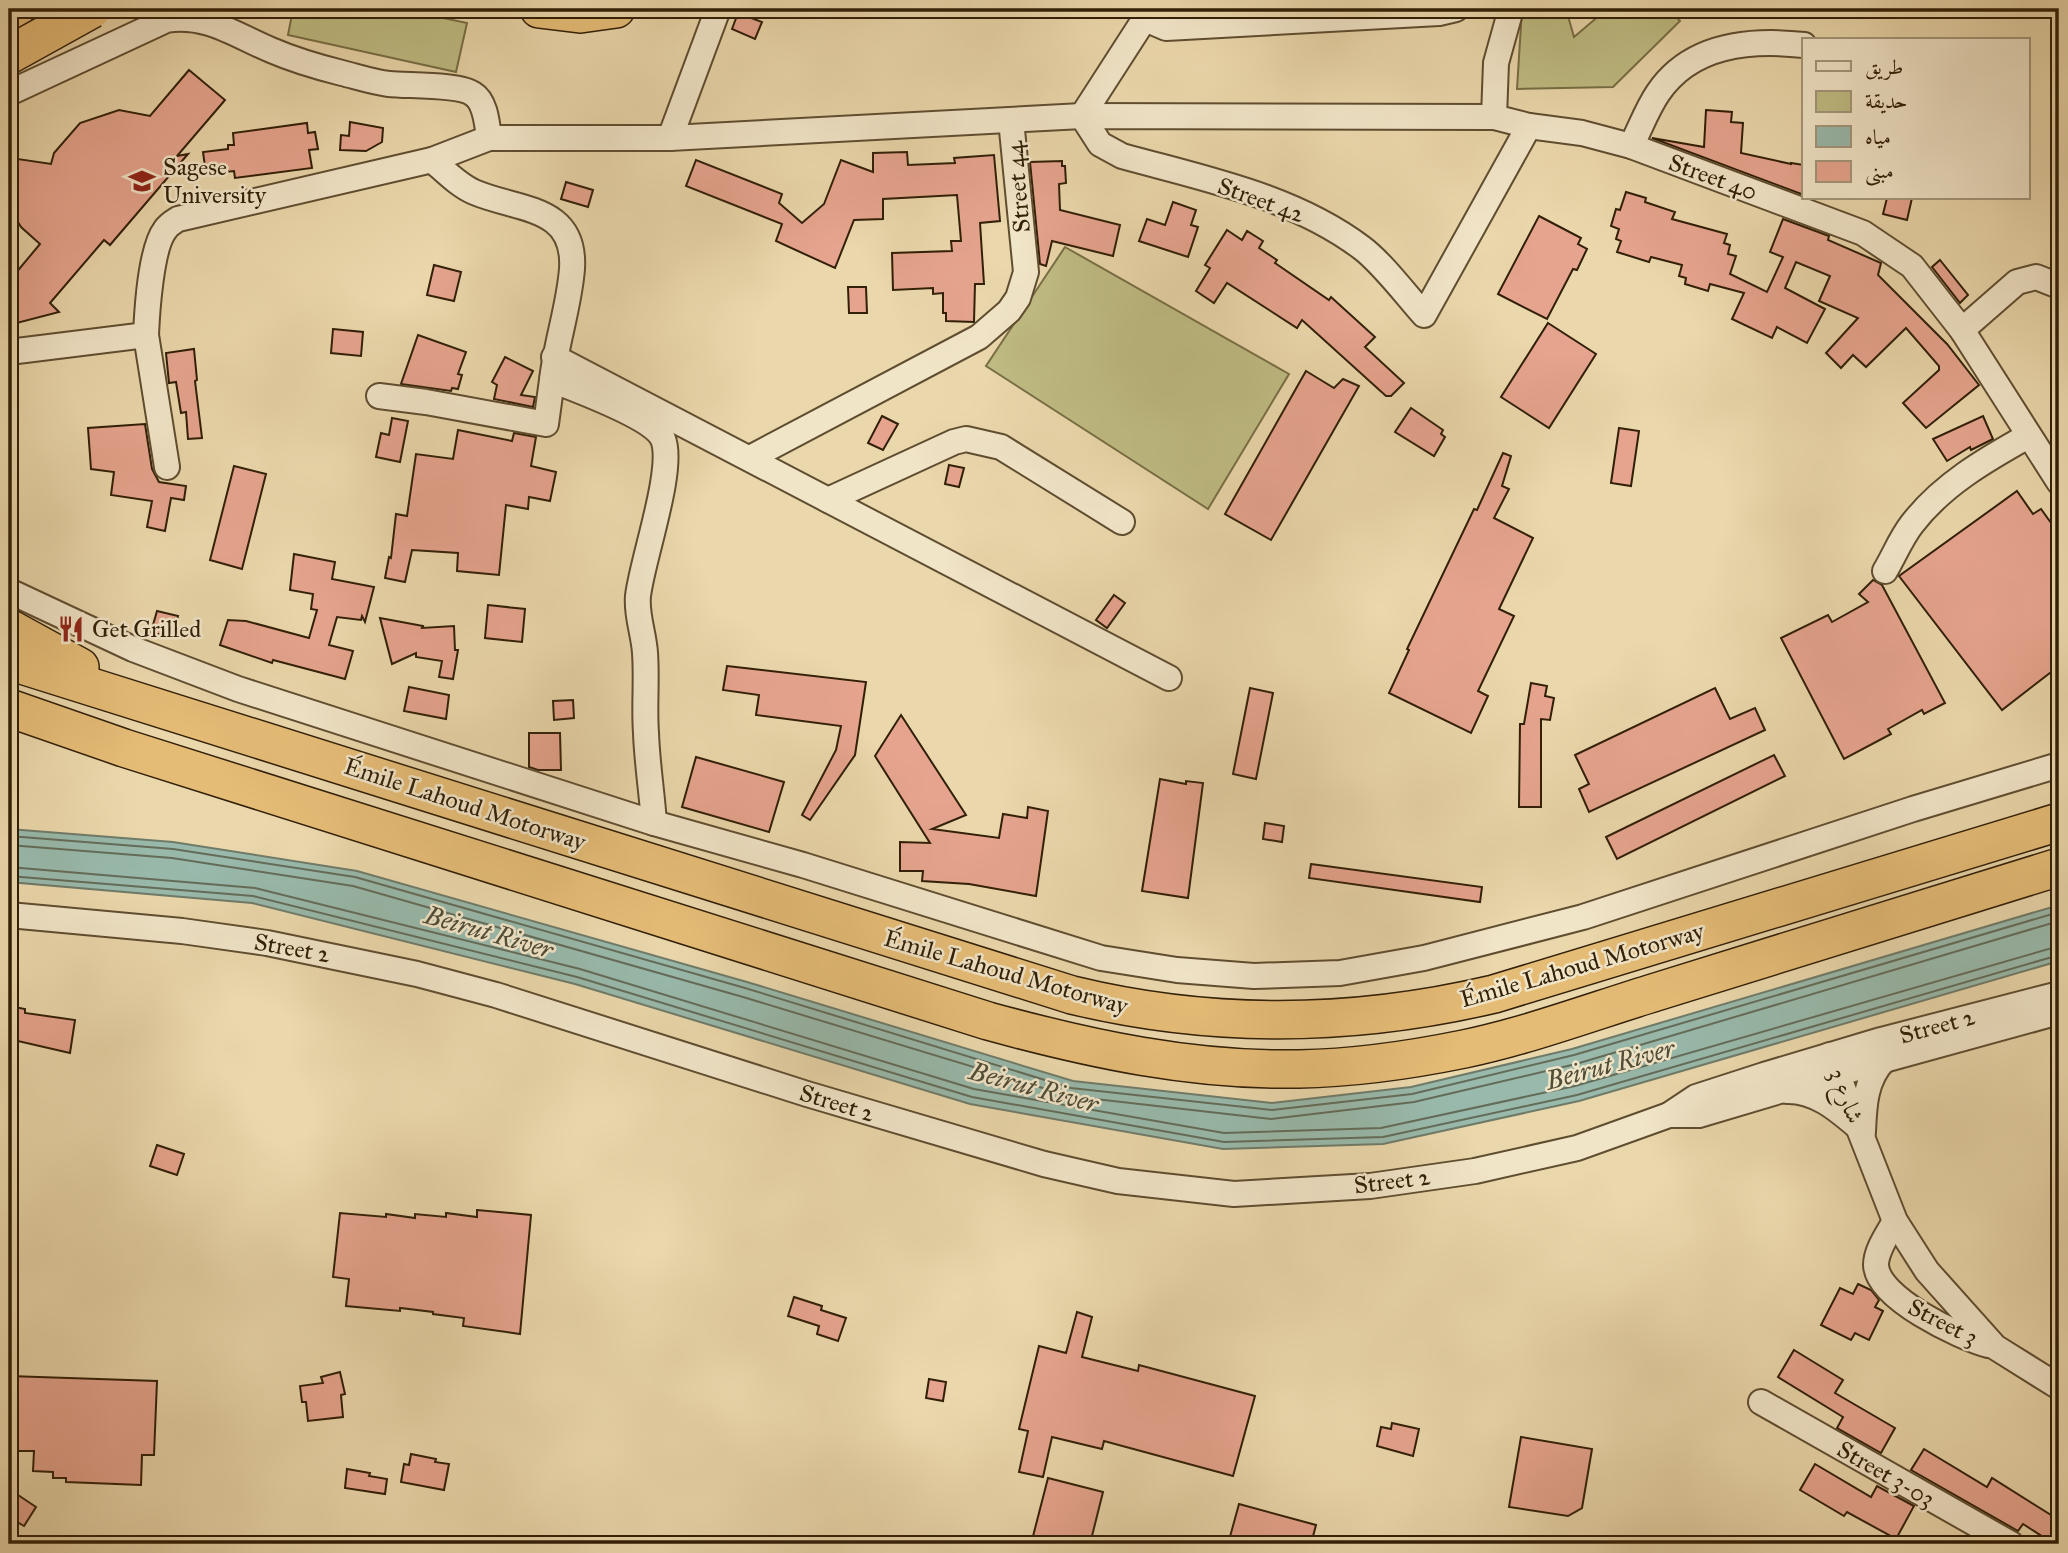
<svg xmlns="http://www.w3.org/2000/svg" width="2068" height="1553" viewBox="0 0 2068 1553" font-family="'IM FELL Great Primer',Amiri,serif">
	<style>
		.green { fill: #bfbc83; stroke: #786e45; stroke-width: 2 }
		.water { fill: #98b9ab; stroke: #6f7b69; stroke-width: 2 }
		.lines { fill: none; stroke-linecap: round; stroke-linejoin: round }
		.shore { stroke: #646c59; stroke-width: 2 }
		.building { fill: #e6a48e; stroke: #311f07; stroke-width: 2 }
		.minor-casing { stroke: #5f4d30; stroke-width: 28 }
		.highway-casing { stroke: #311f07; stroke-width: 40 }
		.minor { stroke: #f1e5c8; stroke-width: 24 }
		.highway { stroke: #e5bc76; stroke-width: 37 }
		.highway-bridge-casing { stroke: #311f07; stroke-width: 40; stroke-linecap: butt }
		.highway-bridge { stroke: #e5bc76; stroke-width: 37 }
		.labels { text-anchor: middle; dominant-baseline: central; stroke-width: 5; stroke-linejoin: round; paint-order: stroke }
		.poi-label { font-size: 24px; fill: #311f07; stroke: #f1e5c8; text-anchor: start }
		.street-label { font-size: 24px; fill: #311f07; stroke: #f1e5c8 }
		.water-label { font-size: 26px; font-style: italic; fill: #504d38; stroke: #f1e5c8 }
	</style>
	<rect width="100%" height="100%" fill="#ead7ab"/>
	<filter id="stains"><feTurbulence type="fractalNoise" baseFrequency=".00286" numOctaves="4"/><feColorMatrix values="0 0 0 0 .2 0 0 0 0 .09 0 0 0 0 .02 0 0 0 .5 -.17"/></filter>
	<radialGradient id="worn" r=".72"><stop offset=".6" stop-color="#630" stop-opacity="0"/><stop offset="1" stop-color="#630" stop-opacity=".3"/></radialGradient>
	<g class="green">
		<polygon points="293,9 401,9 467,23 456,72 288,35"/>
		<polygon points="1522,9 1566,9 1574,37 1607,9 1669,9 1680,21 1613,87 1517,89"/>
		<polygon points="1065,247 1289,374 1208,509 986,366"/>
	</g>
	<polygon class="water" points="9,829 173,842 357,871 747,982 1073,1081 1272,1103 1411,1087 1572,1049 2059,905 2059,961 1579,1101 1383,1144 1223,1149 970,1104 575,984 252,903 9,882"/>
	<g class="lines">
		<g class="shore">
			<polyline points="9,836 173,849 355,877 745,988 1071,1088 1272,1110 1412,1094 1574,1055 2059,912"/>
			<polyline points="9,845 172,858 353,886 743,997 1069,1096 1271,1119 1414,1102 1576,1064 2059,921"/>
			<polyline points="9,867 255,888 580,969 974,1089 1224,1133 1381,1128 1575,1086 2059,946"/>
			<polyline points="9,876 253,896 577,977 972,1097 1224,1142 1383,1137 1577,1095 2059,955"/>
		</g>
	</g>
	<g class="building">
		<polygon points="738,13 762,22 755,39 732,29"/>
		<polygon points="189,70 225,100 177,156 188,154 110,245 104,240 50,303 59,312 9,325 9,268 15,274 40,244 21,227 11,211 9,161 17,163 18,159 51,164 54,153 80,123 119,110 150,116"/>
		<polygon points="1706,110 1732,112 1731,122 1743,123 1741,153 1791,164 1791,163 1804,165 1804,195 1652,138 1704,147"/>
		<polygon points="350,122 383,128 382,142 366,151 340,150 341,135 349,136"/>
		<polygon points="307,123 308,133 315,132 318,149 309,150 312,168 235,178 234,171 206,174 203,152 228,149 228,145 234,145 233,133"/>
		<polygon points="907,152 908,165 955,163 954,158 994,155 1000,221 980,223 984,284 975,284 974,322 946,321 946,313 943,313 943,293 933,294 933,288 893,290 892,253 952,251 951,241 961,241 957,195 883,199 883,219 854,220 835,268 776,241 782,224 686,186 696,160 782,194 779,203 802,223 824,204 841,160 873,172 873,153"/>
		<polygon points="1062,161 1062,166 1065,166 1066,183 1059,184 1060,210 1120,225 1113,256 1052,241 1046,266 1040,264 1030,162"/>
		<polygon points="566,182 593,190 588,207 561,199"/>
		<polygon points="1626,192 1646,198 1645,202 1675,212 1672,219 1727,234 1724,243 1730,245 1728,254 1736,256 1730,274 1767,292 1783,257 1770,252 1783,219 1829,236 1828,240 1881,263 1878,275 1947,344 1979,385 1926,428 1903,403 1939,370 1939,366 1906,328 1866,367 1853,355 1841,368 1826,353 1858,318 1819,301 1830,276 1796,262 1785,288 1825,309 1807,343 1777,327 1772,338 1732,319 1744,293 1710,284 1708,291 1685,284 1686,278 1679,276 1682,265 1651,257 1649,262 1617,252 1621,241 1616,239 1619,229 1611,226 1616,209 1620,210"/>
		<polygon points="1887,198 1912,198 1907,220 1883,214"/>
		<polygon points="1173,202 1196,210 1191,225 1198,227 1188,257 1139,241 1147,219 1165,225"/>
		<polygon points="1539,216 1581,238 1578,244 1587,249 1577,270 1573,269 1547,319 1498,294"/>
		<polygon points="1227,230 1242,240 1247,231 1263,241 1259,248 1277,260 1275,263 1329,300 1331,297 1375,337 1365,347 1404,383 1391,396 1386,396 1302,320 1297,328 1227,283 1214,303 1196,291 1210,268 1205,265"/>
		<polygon points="1940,260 1968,295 1960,303 1932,267"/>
		<polygon points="434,265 461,272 454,301 427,295"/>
		<polygon points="848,287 866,287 867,313 849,313"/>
		<polygon points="1548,323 1596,354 1549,428 1501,397"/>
		<polygon points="333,329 363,332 361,356 331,353"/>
		<polygon points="418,335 466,352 458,374 462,375 458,389 452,388 451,391 401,384"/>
		<polygon points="194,349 197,380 195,381 202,438 188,439 186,412 181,413 176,382 169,383 166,353"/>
		<polygon points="505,357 533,371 521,395 535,397 533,407 494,399 497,385 492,382"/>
		<polygon points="1306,371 1334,388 1343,379 1359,386 1271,540 1225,514"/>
		<polygon points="1411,408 1443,430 1441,434 1445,437 1434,456 1395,432"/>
		<polygon points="882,416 898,424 883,450 868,443"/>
		<polygon points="1983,416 1993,439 1971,450 1970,447 1947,461 1933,439"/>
		<polygon points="392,418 408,421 400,462 376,457 381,433 389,435"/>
		<polygon points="145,424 152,469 159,482 186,486 184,500 171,498 165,531 147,527 152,501 111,495 114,472 91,469 88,428"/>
		<polygon points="1619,428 1639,431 1631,486 1611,483"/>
		<polygon points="458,430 512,441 514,433 536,437 531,466 556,472 550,501 529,497 528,509 506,505 499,575 457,571 458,553 412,550 405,582 385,578 389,557 391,558 396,514 407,516 416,454 453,459"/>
		<polygon points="1503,453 1511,456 1502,486 1509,489 1494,518 1533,538 1499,609 1514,616 1478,691 1488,696 1471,733 1389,693 1409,650 1407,649 1474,509 1477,510"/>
		<polygon points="949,465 964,468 959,487 945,484"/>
		<polygon points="234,466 266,474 242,569 210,560"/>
		<polygon points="2017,491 2033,514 2041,509 2059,534 2059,666 2002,710 1899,576"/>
		<polygon points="294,554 335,562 332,579 374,587 365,622 362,616 361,620 337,617 329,645 353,651 345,679 273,660 272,663 220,645 228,620 246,621 309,638 317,610 311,609 313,594 290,590"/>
		<polygon points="1873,580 1882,585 1945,703 1924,714 1922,710 1888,729 1891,734 1844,759 1781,638 1828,615 1832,622 1868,602 1859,594"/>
		<polygon points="1114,595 1125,603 1107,628 1096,620"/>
		<polygon points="488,605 525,609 522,642 485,638"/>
		<polygon points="157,611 178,616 173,638 151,632"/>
		<polygon points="380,618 423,626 422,628 454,626 455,650 458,650 453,679 439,677 442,661 416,657 416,653 392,664"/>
		<polygon points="727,666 866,682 855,755 810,820 802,815 836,750 841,726 756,715 759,695 723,690"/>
		<polygon points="1531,683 1547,686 1545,696 1554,698 1550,720 1541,719 1541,807 1519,807 1520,724 1524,724"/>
		<polygon points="409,687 449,695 446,719 404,711"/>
		<polygon points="1250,688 1273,693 1256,779 1233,774"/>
		<polygon points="1715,688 1730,719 1755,708 1765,730 1589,812 1579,789 1589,784 1575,755"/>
		<polygon points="573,700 574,718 554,720 553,701"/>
		<polygon points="901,715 966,815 932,829 999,838 1003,814 1027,818 1028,807 1048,811 1036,896 969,884 922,881 923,871 900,871 900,842 930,843 875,756"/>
		<polygon points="529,733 560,733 561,770 538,770 529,767"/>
		<polygon points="1774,755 1785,776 1617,859 1606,837"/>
		<polygon points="696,757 784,782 769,832 682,807"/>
		<polygon points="1160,779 1186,784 1186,781 1203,783 1188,898 1142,891"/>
		<polygon points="1265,823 1284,826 1282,842 1263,839"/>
		<polygon points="1311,864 1482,887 1480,902 1309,878"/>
		<polygon points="9,1006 25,1009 25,1013 75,1020 70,1053 9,1039"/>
		<polygon points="157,1145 184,1154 177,1175 150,1166"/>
		<polygon points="477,1210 531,1215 520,1334 463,1326 464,1318 433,1314 433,1312 400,1308 400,1311 346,1306 349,1279 333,1277 340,1213 386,1217 386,1214 415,1218 415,1214 446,1217 446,1213 477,1217"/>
		<polygon points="1858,1284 1871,1290 1879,1300 1875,1307 1883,1311 1869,1340 1855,1333 1851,1340 1821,1325 1840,1288 1853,1294"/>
		<polygon points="794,1297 822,1306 821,1310 846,1318 838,1341 817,1334 819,1326 788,1316"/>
		<polygon points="1077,1312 1092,1317 1082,1357 1138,1371 1139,1365 1255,1396 1233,1476 1104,1441 1102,1449 1052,1437 1043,1477 1019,1472 1028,1431 1019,1429 1039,1346 1066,1353"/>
		<polygon points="1794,1350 1843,1380 1835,1393 1895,1428 1881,1453 1837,1428 1843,1417 1778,1377"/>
		<polygon points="340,1372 345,1394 341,1395 343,1417 308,1421 306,1402 302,1402 300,1386 323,1383 321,1377"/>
		<polygon points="9,1376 157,1381 154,1455 142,1455 141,1485 66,1482 66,1478 53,1478 53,1472 33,1471 34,1451 9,1451"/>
		<polygon points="929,1379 946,1382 943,1401 926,1398"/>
		<polygon points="1392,1423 1419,1429 1413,1456 1377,1446 1381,1427 1391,1429"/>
		<polygon points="1521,1437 1592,1449 1582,1508 1568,1516 1509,1507"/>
		<polygon points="1924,1449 1987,1487 1992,1478 2059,1520 2059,1544 2054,1544 2023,1524 2018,1531 1911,1470"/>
		<polygon points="411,1454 436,1459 435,1462 449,1464 444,1490 401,1482 404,1464 409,1465"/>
		<polygon points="1815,1464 1871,1497 1877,1486 1914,1506 1896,1539 1847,1512 1844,1516 1800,1490"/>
		<polygon points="347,1469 370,1473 369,1476 387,1479 385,1494 345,1488"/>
		<polygon points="1048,1478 1103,1492 1090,1544 1031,1544"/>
		<polygon points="9,1489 36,1507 24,1526 9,1517"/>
		<polygon points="1239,1504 1316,1525 1311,1544 1228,1544"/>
	</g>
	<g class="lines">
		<g class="minor-casing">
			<g id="minor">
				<path d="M 1151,9 L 1082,116 L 1100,144 L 1122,156 C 1205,179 1293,196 1362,248 C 1383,264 1406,295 1424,315 L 1529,126"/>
				<polyline points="1145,19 1166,28 1439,13 1456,9"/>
				<path d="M 9,93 L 166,20 C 206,13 235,35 271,50 C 294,60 318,67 342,73 C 358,77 373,82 389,84 C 408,86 460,84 473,94 C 486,102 487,124 489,138"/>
				<polyline points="1494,117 1496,63 1511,9"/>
				<polyline points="670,138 718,9"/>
				<path d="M 1631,146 C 1640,129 1647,109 1658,93 C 1691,44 1750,39 1804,45"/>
				<path d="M 432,160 C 445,171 458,185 474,192 C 518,211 576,205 572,269 C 569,307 556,343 552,380 C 577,390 653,417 663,439 C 675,469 642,560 638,596 C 636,615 644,634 645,653 C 647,680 644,707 646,733 C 647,763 652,793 654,823"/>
				<polyline points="1962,330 2017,282 2036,277 2059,286"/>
				<polyline points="146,335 167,467"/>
				<path d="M 9,352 L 146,335 C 147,312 151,248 165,230 C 168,225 173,222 178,219 L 432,160 L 489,138 L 670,138 L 1082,116 L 1494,117 L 1529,126 L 1582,133 L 1631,146 L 1863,233 L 1912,266 L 1962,330 L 2059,482"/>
				<polyline points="554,357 1169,678"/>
				<polyline points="379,396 426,402 546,424 552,380"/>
				<polyline points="750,458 979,337 1009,311 1018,298 1026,272 1011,120"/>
				<polyline points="828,500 954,442 966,439 1001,447 1122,522"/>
				<path d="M 1885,571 C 1894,556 1901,538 1912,524 C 1942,485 1985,460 2028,436"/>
				<polyline points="9,591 133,649 238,689 654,823 803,865 1101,958 1177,970 1254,976 1340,973 1424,958 1583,917 1913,809 2059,765"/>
				<polyline points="9,915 182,931 267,943 417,974 496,995 807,1094 1044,1164 1118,1181 1234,1194 1370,1186 1475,1171 1577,1148 1669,1115 1696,1097 1764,1075 1881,1040 2059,994"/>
				<polyline points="1830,1055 1895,1221 1927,1271 1995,1347 2059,1387"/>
				<path d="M 1786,1091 C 1815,1090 1837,1109 1858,1127"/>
				<polyline points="1669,1115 1699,1115 1884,1060 2059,1012"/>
				<path d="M 1863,1132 C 1864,1107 1865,1079 1884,1060"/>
				<path d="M 1895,1221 C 1888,1234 1876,1250 1876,1265 C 1877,1298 1959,1337 1988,1345"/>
				<polyline points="1761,1402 2011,1544"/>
			</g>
		</g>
		<g class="highway-casing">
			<g id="highway">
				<polyline points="539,9 580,14 616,9"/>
				<polyline points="9,13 16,9"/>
				<polyline points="9,628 80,667"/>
				<path d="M 9,661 L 1072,995 C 1212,1029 1354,1027 1494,994 L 2059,822"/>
				<path d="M 9,708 L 124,748 L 988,1021 C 1090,1049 1192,1071 1299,1069 C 1355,1068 1410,1060 1464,1049 C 1527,1036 1594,1011 1656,992 C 1791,951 1925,909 2059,867"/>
			</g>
		</g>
		<use href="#minor" class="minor"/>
		<use href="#highway" class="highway"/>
		<g class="highway-bridge-casing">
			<polyline id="highway-bridge" points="9,55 92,9"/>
		</g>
		<use href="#highway-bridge" class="highway-bridge"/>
	</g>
	<defs>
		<g id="university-bare" transform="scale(2.1)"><path d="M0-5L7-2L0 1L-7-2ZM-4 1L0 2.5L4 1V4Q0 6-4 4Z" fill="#8f2418" stroke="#f1e5c8" stroke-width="2.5" paint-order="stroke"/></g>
		<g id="restaurant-bare" transform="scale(2.1)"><path d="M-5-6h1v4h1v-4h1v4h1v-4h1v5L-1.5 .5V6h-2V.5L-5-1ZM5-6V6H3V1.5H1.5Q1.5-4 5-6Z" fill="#8f2418" stroke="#f1e5c8" stroke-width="2.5" paint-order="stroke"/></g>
	</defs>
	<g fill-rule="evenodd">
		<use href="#university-bare" x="142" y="181"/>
		<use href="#restaurant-bare" x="71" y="629"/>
	</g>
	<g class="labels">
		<g class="poi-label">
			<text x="163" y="167">Sagese<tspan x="163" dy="28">University</tspan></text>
			<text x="92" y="629">Get Grilled</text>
		</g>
		<g class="street-label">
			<text transform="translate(1713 177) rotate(20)">Street 40</text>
			<text transform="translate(1018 187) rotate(-95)">Street 44</text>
			<text transform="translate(1261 200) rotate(20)">Street 42</text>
			<text transform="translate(465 804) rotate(18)">Émile Lahoud Motorway</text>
			<text transform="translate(292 948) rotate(10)">Street 2</text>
			<text transform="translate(1582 965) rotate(-16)">Émile Lahoud Motorway</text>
			<text transform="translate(1006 972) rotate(16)">Émile Lahoud Motorway</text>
			<text transform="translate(1937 1026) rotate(-15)">Street 2</text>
			<text transform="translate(1846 1096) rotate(68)">شارع 3</text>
			<text transform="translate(837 1103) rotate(17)">Street 2</text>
			<text transform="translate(1392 1181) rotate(-7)">Street 2</text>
			<text transform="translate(1943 1322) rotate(27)">Street 3</text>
			<text transform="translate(1886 1474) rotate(30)">Street 3-03</text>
		</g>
		<g class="water-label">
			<text transform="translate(489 932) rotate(16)">Beirut River</text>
			<text transform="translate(1610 1064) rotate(-15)">Beirut River</text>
			<text transform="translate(1034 1087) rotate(15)">Beirut River</text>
		</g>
	</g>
	<rect width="2068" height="1553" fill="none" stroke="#ead7ab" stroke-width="35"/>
	<rect x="10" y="10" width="2047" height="1532" fill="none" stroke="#311f07" stroke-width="3.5"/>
	<rect x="18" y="18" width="2033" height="1518" fill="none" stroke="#311f07" stroke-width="2"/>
	<rect x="1802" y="38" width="228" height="161" fill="#f1e5c8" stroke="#a4967b" stroke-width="2"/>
	<rect x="1816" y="61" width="35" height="10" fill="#f1e5c8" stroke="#a4967b" stroke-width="2"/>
	<text x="1865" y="74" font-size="21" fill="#311f07">طريق</text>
	<rect x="1816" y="91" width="35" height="21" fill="#bfbc83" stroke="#a4967b" stroke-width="2"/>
	<text x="1865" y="108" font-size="21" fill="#311f07">حديقة</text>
	<rect x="1816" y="126" width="35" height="21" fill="#98b9ab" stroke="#a4967b" stroke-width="2"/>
	<text x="1865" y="144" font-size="21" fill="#311f07">مياه</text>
	<rect x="1816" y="161" width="35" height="21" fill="#e6a48e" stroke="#a4967b" stroke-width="2"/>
	<text x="1865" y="178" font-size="21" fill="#311f07">مبنى</text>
	<rect width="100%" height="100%" filter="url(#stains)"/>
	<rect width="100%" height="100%" fill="url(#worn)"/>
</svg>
